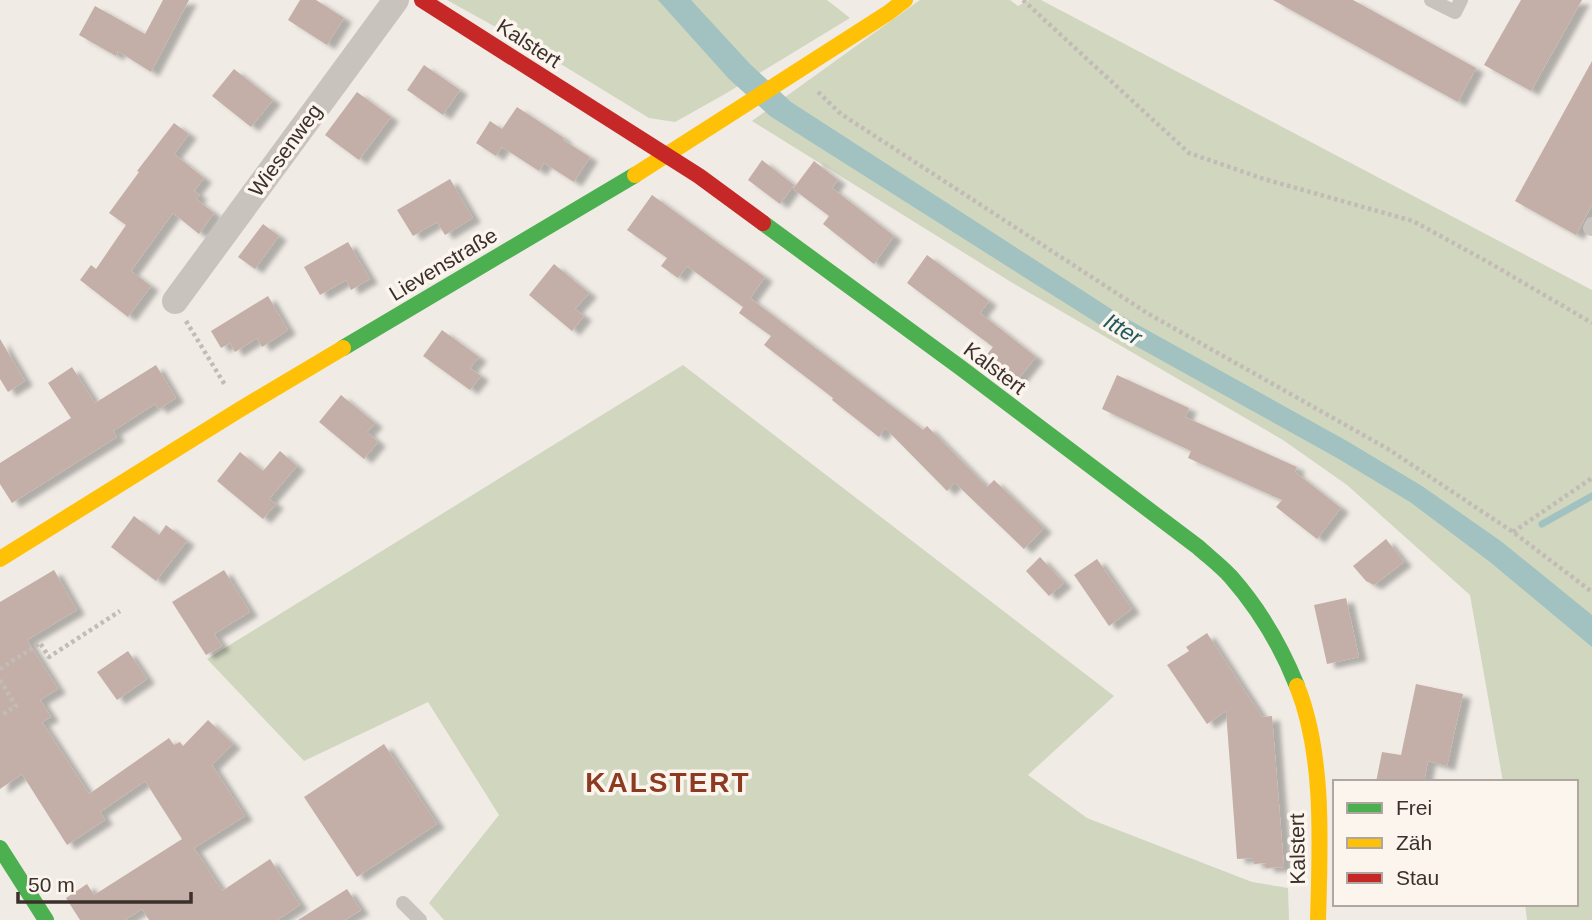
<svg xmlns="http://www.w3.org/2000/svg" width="1592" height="920" viewBox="0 0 1592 920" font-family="Arial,sans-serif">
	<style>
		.green { fill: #d1d6bf }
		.water { fill: #a1c2c1 }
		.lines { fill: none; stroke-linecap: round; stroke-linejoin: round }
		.stream { stroke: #a1c2c1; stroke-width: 7 }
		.building { fill: #c3afa7; filter: url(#shadow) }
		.path { stroke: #c2bbb6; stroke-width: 4.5; stroke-dasharray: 3.5 3.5; stroke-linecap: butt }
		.lane { stroke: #c9c3be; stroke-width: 14 }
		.street { stroke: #c9c3be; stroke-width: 26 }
		.fast { stroke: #4caf50; stroke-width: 16 }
		.slow { stroke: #ffc107; stroke-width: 16 }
		.jam { stroke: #c62828; stroke-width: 16 }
		.labels { text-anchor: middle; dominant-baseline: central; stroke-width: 7; stroke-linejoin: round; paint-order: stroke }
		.street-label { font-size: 21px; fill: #3b302b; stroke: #fbf5ee }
		.water-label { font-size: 23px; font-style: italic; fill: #1f5a5e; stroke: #fbf5ee }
		.district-label { font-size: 28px; font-weight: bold; letter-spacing: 2px; fill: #8c3b22; stroke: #fbf5ee }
	</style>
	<defs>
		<filter id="shadow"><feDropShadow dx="8" dy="4.5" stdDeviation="2" flood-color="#0004"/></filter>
	</defs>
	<rect width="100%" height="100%" fill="#f0ebe5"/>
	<g class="green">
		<polygon points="447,0 827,0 850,18 725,94 675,122 649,118 546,55"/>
		<polygon points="920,0 1010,0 1018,6 1029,0 1041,0 1592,290 1592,920 1527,920 1525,904 1576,904 1576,782 1503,782 1470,595 1347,485 1283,440 1011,282 752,121"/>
		<polygon points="683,365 1114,696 1028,775 1087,818 1252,882 1288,888 1289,920 444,920 429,903 499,815 428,702 304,761 207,659"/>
	</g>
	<polygon class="water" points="658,0 691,0 750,64 791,102 1122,316 1347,441 1422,486 1502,542 1592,615 1592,647 1490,562 1410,502 1337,458 1114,334 770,116 729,79"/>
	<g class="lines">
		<polyline class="stream" points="1542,524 1592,496"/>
	</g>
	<g class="building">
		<polygon points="163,0 189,0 151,72 118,51 116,56 79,35 95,6 145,34"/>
		<polygon points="300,0 316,0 344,18 327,45 288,20"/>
		<polygon points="1273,0 1353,0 1476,68 1458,102"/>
		<polygon points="1521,0 1582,0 1531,91 1484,65"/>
		<polygon points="1592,61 1592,205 1576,235 1515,201"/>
		<polygon points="424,65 460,90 443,115 407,90"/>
		<polygon points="234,69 273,100 251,127 212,96"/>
		<polygon points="357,92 391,117 359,160 325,135"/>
		<polygon points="517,107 564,138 563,140 590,157 574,182 544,163 539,171 502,147 496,156 476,143 490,121 502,129"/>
		<polygon points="174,123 189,134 174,154 204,178 194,191 200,195 196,199 214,213 199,234 173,213 131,271 151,286 128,317 80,280 91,265 96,269 126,225 109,213 139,172 137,171"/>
		<polygon points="762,160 794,185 780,204 748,180"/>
		<polygon points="814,161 838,180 832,188 894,236 874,264 823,224 829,216 793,189"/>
		<polygon points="450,179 473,218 445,235 437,222 413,236 397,210"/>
		<polygon points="652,195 765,277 750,298 923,430 927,426 987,487 994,480 1044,528 1024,549 955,483 947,491 885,428 879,437 832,400 833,398 764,345 771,336 739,313 743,307 687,266 678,278 661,266 667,258 627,230"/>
		<polygon points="263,224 279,236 255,269 238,257"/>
		<polygon points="348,242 370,279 351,290 346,280 320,295 304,267"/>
		<polygon points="927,255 989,301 980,313 1036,357 1016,382 984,358 993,347 907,283"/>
		<polygon points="554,264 589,293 575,309 584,316 572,331 529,295"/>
		<polygon points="268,296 288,330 262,347 257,338 235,352 230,343 221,348 211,331"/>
		<polygon points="442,330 479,357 470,368 481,376 470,390 423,356"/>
		<polygon points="0,339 25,381 8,392 0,379"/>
		<polygon points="156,365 176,398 159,409 155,404 113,431 117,437 12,503 0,484 0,463 71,418 48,383 72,367 95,403"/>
		<polygon points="1117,375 1189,408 1185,417 1297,467 1295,472 1341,508 1317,539 1276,507 1282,500 1188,458 1191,451 1102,409"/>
		<polygon points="341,395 375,423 367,432 378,442 364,459 319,422"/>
		<polygon points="280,451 297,466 269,499 276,504 263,519 217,481 240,452 263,471"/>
		<polygon points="134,516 159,535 166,525 187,541 156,581 111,547"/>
		<polygon points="1386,539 1404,562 1374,585 1366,581 1353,566"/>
		<polygon points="1040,557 1064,583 1049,596 1026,571"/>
		<polygon points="1097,559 1132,609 1109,626 1074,575"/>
		<polygon points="54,570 77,610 27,640 58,689 40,700 51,717 42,722 89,794 169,738 174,745 180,742 183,746 208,720 233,744 212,765 245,816 194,848 222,891 270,859 300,905 277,920 149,920 142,909 125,920 80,920 66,898 87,884 94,895 182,839 145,781 100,812 105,820 67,845 22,774 0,789 0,602"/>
		<polygon points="224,570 250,612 214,634 222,646 206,655 172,602"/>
		<polygon points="1346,598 1359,657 1327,664 1314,605"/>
		<polygon points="1207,633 1262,717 1272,716 1284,867 1266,868 1266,863 1254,864 1254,858 1237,859 1226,711 1207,724 1167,665 1189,651 1186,647"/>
		<polygon points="128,651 147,679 117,700 97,672"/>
		<polygon points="1416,684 1463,694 1447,766 1428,761 1424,782 1376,782 1382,752 1401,755"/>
		<polygon points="384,744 437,824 357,877 304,797"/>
		<polygon points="347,889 361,910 345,920 298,920"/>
	</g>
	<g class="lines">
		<g class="path">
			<polyline points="1023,0 1189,153 1264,179 1413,221 1488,262 1592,323"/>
			<polyline points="818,92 841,114 1147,313 1388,449 1513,532 1592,592"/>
			<polyline points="186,321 225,385"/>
			<polyline points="1513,532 1592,478"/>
			<polyline points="0,669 40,643 49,657 120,611"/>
			<polyline points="0,680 16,706 2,715"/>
		</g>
		<g class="lane">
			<polyline points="1431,0 1455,12 1461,0"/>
			<polyline points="1592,224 1590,228 1592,229"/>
			<polyline points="403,903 420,920"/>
		</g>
		<polyline class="street" points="175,301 396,0"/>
		<g class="fast">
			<path d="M 763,223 L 961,368 L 1198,547 C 1209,557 1221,566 1231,577 C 1260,610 1281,646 1297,686"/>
			<polyline points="343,348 635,175"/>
			<polyline points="0,848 46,920"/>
		</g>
		<g class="slow">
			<polyline points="635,175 888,13 905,0"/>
			<polyline points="0,559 239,410 343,348"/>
			<path d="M 1297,686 C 1325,756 1320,846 1318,920"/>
		</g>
		<polyline class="jam" points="422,0 699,176 763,223"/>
	</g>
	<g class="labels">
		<g class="street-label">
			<text transform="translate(529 43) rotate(33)">Kalstert</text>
			<text transform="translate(285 150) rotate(-54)">Wiesenweg</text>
			<text transform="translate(443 264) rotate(-31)">Lievenstraße</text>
			<text transform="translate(995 368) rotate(37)">Kalstert</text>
			<text transform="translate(1297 849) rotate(-91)">Kalstert</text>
		</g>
		<g class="water-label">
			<text transform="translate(1123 329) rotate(31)">Itter</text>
		</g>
		<g class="district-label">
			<text x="668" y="782">KALSTERT</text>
		</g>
	</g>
	<rect x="1333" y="780" width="245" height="126" fill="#fbf5ee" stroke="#aea6a0" stroke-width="2"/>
	<rect x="1347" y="803" width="35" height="10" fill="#4caf50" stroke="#aea6a0" stroke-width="2"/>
	<text x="1396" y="815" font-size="21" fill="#3b302b">Frei</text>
	<rect x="1347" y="838" width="35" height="10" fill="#ffc107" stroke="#aea6a0" stroke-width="2"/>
	<text x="1396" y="850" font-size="21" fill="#3b302b">Zäh</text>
	<rect x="1347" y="873" width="35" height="10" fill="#c62828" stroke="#aea6a0" stroke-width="2"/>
	<text x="1396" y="885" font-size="21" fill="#3b302b">Stau</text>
	<path d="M18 892v10h173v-10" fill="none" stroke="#3b302b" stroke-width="3.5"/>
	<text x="28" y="892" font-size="21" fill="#3b302b" stroke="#fbf5ee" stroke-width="5" paint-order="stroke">50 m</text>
</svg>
